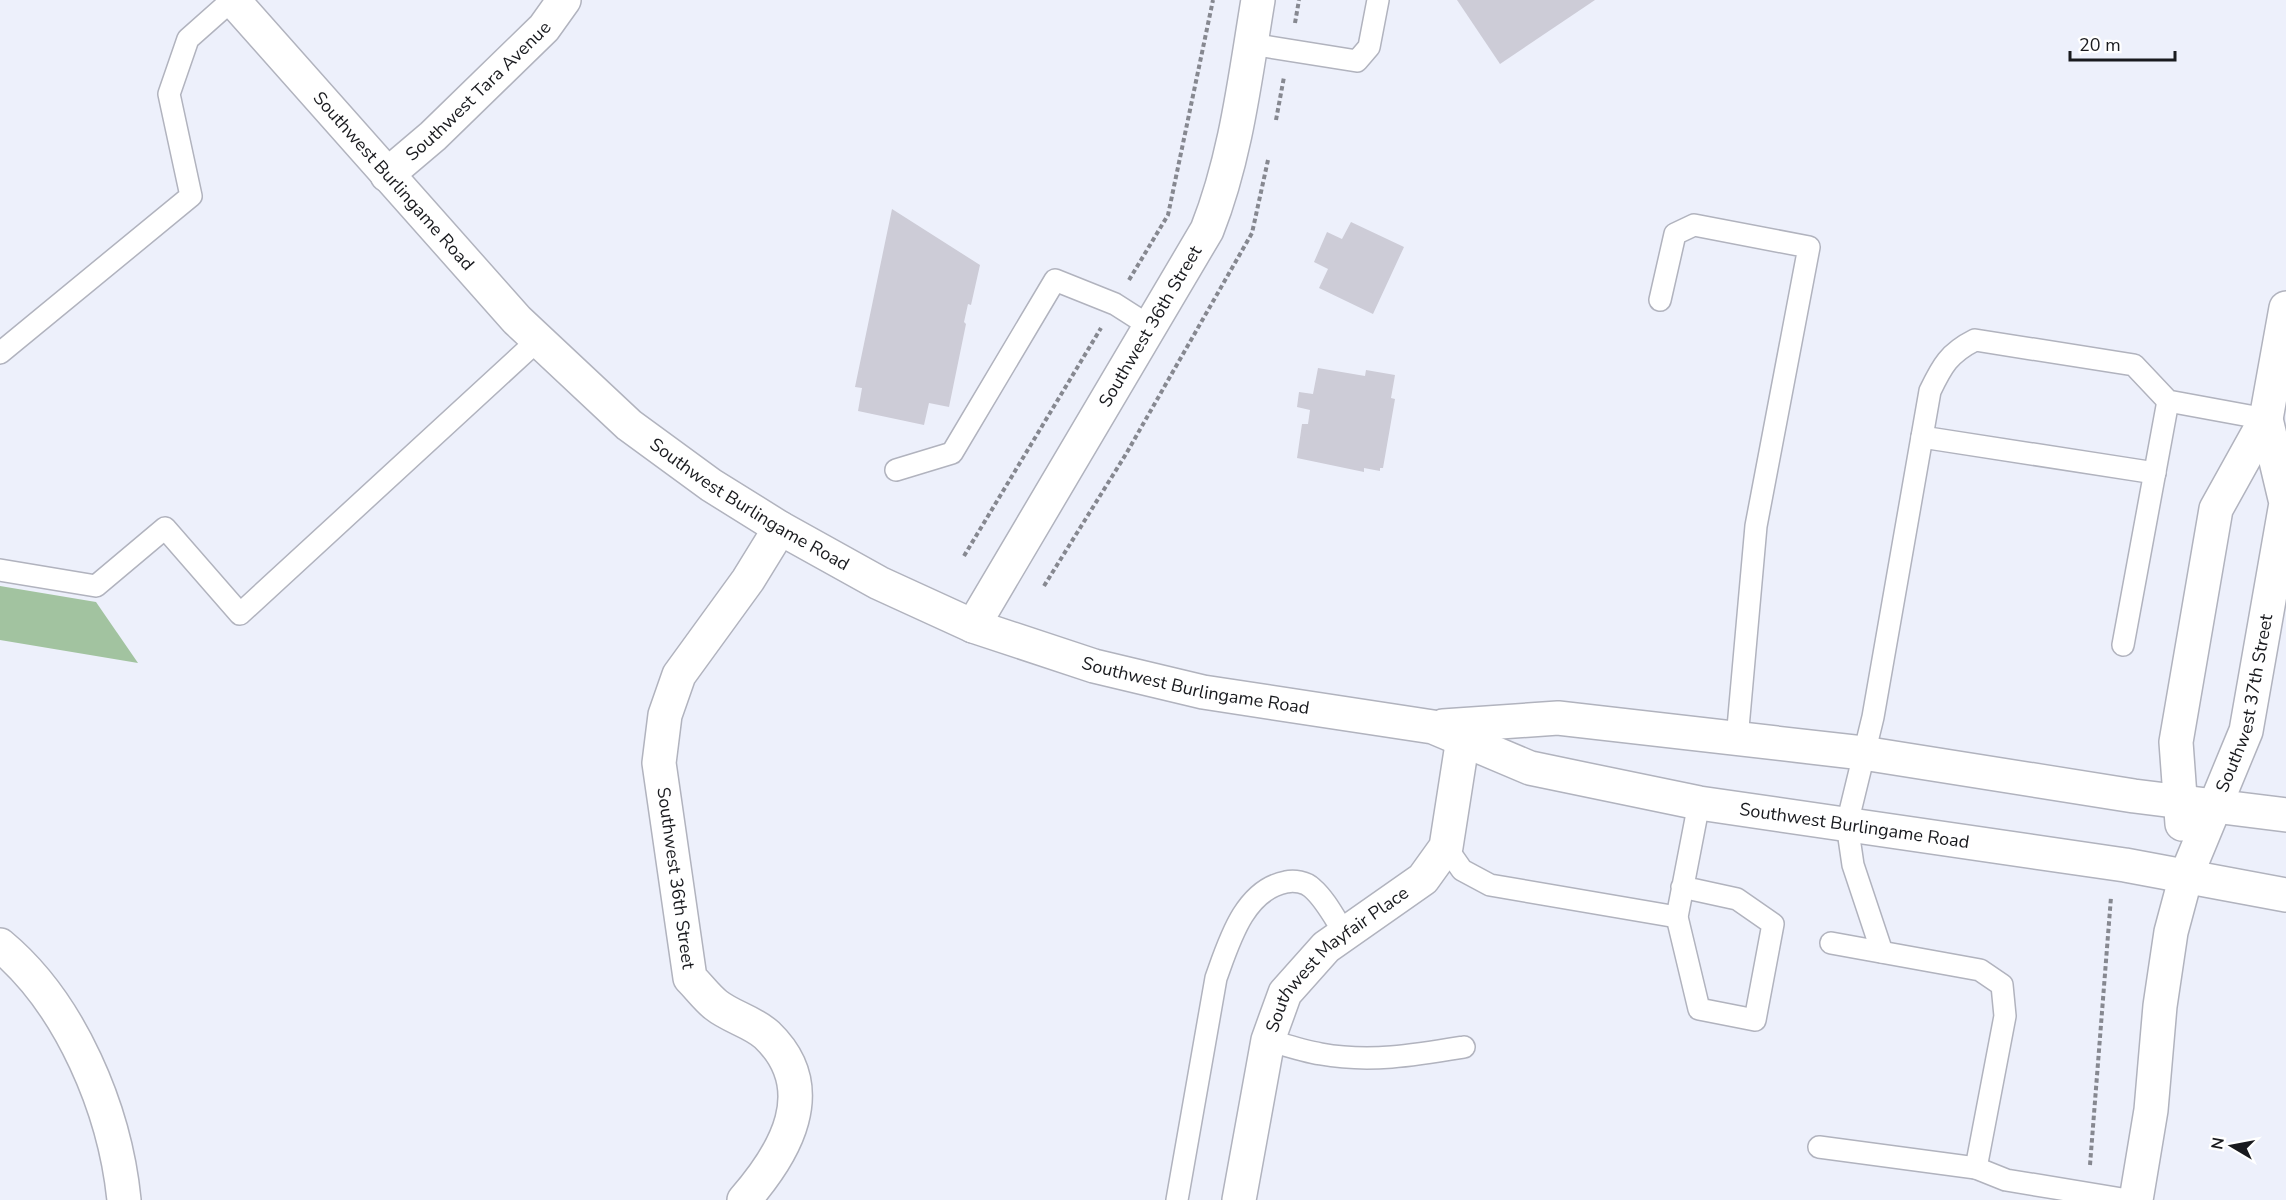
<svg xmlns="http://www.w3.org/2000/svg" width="2286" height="1200" viewBox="0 0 2286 1200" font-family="'Nunito Sans',sans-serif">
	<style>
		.forest { fill: #a2c3a0 }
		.building { fill: #cdccd7 }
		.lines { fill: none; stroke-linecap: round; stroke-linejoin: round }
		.service-casing { stroke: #b1b3be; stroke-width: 24 }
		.minor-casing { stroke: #b1b3be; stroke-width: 36 }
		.secondary-casing { stroke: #b1b3be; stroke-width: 36 }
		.path { stroke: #868890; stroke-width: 4; stroke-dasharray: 4.5 3; stroke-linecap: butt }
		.service { stroke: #fff; stroke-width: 21 }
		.minor { stroke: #fff; stroke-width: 33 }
		.secondary { stroke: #fff; stroke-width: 33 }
		.labels { text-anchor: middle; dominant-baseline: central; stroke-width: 4.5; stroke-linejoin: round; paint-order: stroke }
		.street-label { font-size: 18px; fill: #191a1e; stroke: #fff }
	</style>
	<rect width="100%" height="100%" fill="#edf0fb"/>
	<polygon class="forest" points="0,586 96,602 138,663 0,640"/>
	<g class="building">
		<polygon points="1457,0 1595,0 1500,64"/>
		<polygon points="892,209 980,265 971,305 968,304 964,322 966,324 949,407 929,403 924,425 858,411 862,388 855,387"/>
		<polygon points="1351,222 1404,247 1373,314 1319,288 1328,269 1314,262 1327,232 1342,239"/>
		<polygon points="1318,368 1365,376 1366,370 1395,375 1391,398 1395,399 1383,468 1380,468 1380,471 1364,468 1364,472 1297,458 1302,424 1308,424 1310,410 1297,407 1299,392 1313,394"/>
	</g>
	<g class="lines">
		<g class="service-casing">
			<g id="service">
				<polyline points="1251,44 1357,61 1369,47 1378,0"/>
				<polyline points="1660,300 1675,234 1694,225 1809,247 1756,526 1737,739"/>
				<polyline points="0,353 191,196 169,94 188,39 232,0"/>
				<polyline points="1922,437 2155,473"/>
				<polyline points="896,470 952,453 1055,280 1115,304 1151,327"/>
				<polyline points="0,570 96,586 165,528 240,614 538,340"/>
				<polyline points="2123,645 2168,401"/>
				<polyline points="1446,847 1462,870 1490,885 1677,917"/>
				<polyline points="1682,887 1737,899 1773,924 1755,1020 1699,1009 1677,917 1699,803"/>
				<path d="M 1882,952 L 1853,865 L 1847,824 L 1873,717 L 1930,391 C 1942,366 1949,353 1975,340 L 2134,365 L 2168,401 L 2266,419"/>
				<path d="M 1268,1040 C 1285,1045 1303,1051 1321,1054 C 1370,1063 1416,1055 1464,1047"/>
				<polyline points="1819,1147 1976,1168 2005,1016 2002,985 1980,970 1831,943"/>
				<polyline points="1976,1168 2006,1180 2128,1200"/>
				<path d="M 1177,1200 L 1216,978 C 1229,942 1244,890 1286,882 C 1294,880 1306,882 1312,888 C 1326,900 1335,919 1345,934"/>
			</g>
		</g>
		<g class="minor-casing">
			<g id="minor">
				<path id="s1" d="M 387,175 L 433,136 L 544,28 L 564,0"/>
				<path id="s2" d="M 973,626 L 1207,230 C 1236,157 1245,78 1258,0"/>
				<path d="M 0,945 C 71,1004 115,1110 124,1200"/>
				<path d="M 744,1200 C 785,1153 823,1089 767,1035 C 753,1022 731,1017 716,1005 C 707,998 699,987 690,978 L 659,763 L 665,715 L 679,675 L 748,580 L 780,528"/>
				<path id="s3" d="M 1239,1200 L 1268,1040 L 1285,993 L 1326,947 L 1423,879 L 1446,847 L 1463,738"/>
			</g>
		</g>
		<g class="secondary-casing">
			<g id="secondary">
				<path id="s4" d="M 233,0 L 517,320 L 629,425 L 711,485 L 780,528 L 879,583 L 973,626 L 1094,666 L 1203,692 L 1433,727 L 1530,768 L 1699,803 L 2125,865 L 2286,895"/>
				<polyline points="1443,726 1558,718 1863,753 2134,796 2286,815"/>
				<polyline points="2182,824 2176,742 2216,509 2266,419 2286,308"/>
				<path id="s5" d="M 2136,1200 L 2151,1110 L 2160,1006 L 2171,932 L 2186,876 L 2246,731 L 2286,503 L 2266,419"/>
			</g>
		</g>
		<g class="path">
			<polyline points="1295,23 1299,0"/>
			<polyline points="1276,120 1284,77"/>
			<polyline points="1129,280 1168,215 1213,0"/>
			<polyline points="964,556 1101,328"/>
			<polyline points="1044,586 1126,454 1252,233 1268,160"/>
			<polyline points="2090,1165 2111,897"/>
		</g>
		<use href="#service" class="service"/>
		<use href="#minor" class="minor"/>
		<use href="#secondary" class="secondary"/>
	</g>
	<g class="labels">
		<g class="street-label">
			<text stroke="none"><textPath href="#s1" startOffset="124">Southwest Tara Avenue</textPath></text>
			<text stroke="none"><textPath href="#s4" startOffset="242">Southwest Burlingame Road</textPath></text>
			<text stroke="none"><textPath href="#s2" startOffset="348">Southwest 36th Street</textPath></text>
			<text stroke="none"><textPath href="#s4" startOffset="726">Southwest Burlingame Road</textPath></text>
			<text stroke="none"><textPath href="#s4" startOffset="1212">Southwest Burlingame Road</textPath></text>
			<text stroke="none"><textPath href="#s5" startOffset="512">Southwest 37th Street</textPath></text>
			<text stroke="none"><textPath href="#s4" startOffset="1888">Southwest Burlingame Road</textPath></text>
			<text transform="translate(676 878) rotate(82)">Southwest 36th Street</text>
			<text stroke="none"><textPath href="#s3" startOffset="272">Southwest Mayfair Place</textPath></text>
		</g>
	</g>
	<g transform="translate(2232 1146) rotate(280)" stroke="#ffffff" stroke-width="4.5" paint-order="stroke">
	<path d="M0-4.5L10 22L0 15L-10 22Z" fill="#191a1e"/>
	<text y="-9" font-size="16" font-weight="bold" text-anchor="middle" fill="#191a1e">N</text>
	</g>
	<path d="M2070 51v9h105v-9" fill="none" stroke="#191a1e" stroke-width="3"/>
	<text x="2079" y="51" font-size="18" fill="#191a1e" stroke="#ffffff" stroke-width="4.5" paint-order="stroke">20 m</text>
</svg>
